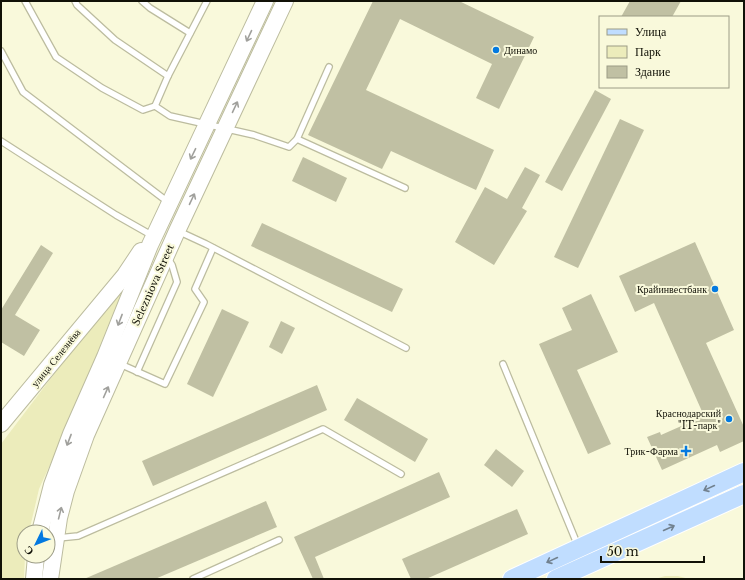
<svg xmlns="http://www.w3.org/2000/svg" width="745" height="580" viewBox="0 0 745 580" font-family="'Libre Baskerville',serif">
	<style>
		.green { fill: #ececbb }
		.building { fill: #c0c0a3 }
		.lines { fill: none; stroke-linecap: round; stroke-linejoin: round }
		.lane-casing { stroke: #bcbc9f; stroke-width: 8 }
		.secondary-casing { stroke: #bcbc9f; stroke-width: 18 }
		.primary-casing { stroke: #fff; stroke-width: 20 }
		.lane { stroke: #fff; stroke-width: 5.5 }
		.secondary { stroke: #fff; stroke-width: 16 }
		.primary { stroke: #c0ddff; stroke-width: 18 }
		.oneway { stroke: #a0a09c }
		.oneway2 { stroke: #71818f }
		.poi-dot { fill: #0379e0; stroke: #f9f9db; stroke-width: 1.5 }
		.labels { text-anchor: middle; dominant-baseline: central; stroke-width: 4; stroke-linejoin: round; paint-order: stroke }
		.poi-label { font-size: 10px; fill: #111107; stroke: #f9f9db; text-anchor: end }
		.street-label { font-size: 10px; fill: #111107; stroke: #f9f9db }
	</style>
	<rect width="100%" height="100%" fill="#f9f9db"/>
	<g class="green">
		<polygon points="124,293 123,303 39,489 29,532 24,532 24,556 25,556 24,579 1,579 1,444 114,295"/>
		<polygon points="665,576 678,576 689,579 655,579"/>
	</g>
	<g class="building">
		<polygon points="373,1 459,1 534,37 499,109 476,98 492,64 400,19 366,90 494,150 476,190 391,151 382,169 308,135"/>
		<polygon points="630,1 681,1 672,17 621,17"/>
		<polygon points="595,90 611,99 562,191 545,182"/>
		<polygon points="620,119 644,130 578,268 554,257"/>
		<polygon points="303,157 347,178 336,202 292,181"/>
		<polygon points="525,167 540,175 522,208 527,211 494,265 455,242 485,187 507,199"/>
		<polygon points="262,223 403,289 392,312 251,246"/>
		<polygon points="695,242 734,330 706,343 744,427 744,441 720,452 717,445 662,470 647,437 660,432 661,435 704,416 654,303 635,312 619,276"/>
		<polygon points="41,245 53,253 15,315 40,330 24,356 1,342 1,310"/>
		<polygon points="591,294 618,352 577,370 611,444 588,454 539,344 572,330 562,308"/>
		<polygon points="222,309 249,322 213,397 187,384"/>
		<polygon points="281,321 295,328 282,354 269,347"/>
		<polygon points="317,385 327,410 153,486 142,461"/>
		<polygon points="357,398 428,439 415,462 344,420"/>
		<polygon points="496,449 524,471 512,487 484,465"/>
		<polygon points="439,472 450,497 315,557 324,579 313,579 294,537"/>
		<polygon points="266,501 277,527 155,579 84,579"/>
		<polygon points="517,509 528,534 426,579 411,579 402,559"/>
	</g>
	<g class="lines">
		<g class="lane-casing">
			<g id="lane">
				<polyline points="25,1 56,57 102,88 143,110 155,106 168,76 207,1"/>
				<polyline points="75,1 77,5 115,40 168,76"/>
				<polyline points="142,1 150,8 190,33"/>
				<polyline points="1,51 23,92 168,202"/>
				<polyline points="155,106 170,116 254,135 289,147 297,139 405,188"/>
				<polyline points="297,139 329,67"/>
				<polyline points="1,141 116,215 153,236"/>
				<polyline points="178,231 206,244 406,348"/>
				<polyline points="120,364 165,384 204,302 195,289 213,248"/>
				<polyline points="503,364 578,546"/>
				<polyline points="137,372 177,282 172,265 167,257"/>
				<polyline points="58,538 78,536 323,429 401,474"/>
				<polyline points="193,579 279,540"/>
			</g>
		</g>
		<g class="secondary-casing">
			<g id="secondary">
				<polyline points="1,424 125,275 141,251"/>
				<polyline points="40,532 52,485 71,434 105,357 150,245 265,1"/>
				<polyline points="34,579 36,556"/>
				<polyline points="50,579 59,518 66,491 86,435 177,231 285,1"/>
			</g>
		</g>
		<g class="primary-casing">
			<g id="primary">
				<polyline points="512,579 744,472"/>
				<polyline points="556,579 744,494"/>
			</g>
		</g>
		<use href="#lane" class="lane"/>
		<use href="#secondary" class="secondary"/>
		<use href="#primary" class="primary"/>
	</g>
	<defs><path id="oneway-shaft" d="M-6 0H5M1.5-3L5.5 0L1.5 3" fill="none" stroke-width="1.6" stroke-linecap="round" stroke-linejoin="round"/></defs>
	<g class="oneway">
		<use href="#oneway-shaft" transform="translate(249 36) rotate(115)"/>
		<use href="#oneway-shaft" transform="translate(235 107) rotate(-65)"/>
		<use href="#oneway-shaft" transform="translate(193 154) rotate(116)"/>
		<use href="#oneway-shaft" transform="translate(192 199) rotate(-65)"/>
		<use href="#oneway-shaft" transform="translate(120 320) rotate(111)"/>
		<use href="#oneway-shaft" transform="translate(106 392) rotate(-66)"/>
		<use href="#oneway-shaft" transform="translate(69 440) rotate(111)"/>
		<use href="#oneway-shaft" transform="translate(60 513) rotate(-76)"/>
	</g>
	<g class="oneway2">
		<use href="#oneway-shaft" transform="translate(709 488) rotate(155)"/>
		<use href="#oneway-shaft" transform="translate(669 528) rotate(-24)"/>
		<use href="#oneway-shaft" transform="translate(552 560) rotate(155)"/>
	</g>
	<g class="poi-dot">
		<circle cx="496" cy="50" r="4"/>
		<circle cx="715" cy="289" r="4"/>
		<circle cx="729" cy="419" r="4"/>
		<path d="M684 445h4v4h4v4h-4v4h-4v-4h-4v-4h4z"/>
	</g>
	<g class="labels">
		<g class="poi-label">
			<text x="504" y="50" text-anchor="start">Динамо</text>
			<text x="707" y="289">Крайинвестбанк</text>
			<text x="721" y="413">Краснодарский<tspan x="721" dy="12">"IT-парк"</tspan></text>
			<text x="678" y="451">Трик-Фарма</text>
		</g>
		<g class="street-label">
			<text transform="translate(153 285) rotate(-66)">Selezniova Street</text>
			<text transform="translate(56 358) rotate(-51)">улица Селезнёва</text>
		</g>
	</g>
	<rect width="745" height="580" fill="none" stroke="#111107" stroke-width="4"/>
	<rect x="599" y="16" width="130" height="72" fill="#f9f9db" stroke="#9c9c86"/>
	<rect x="607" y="29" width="20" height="6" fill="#c0ddff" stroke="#9c9c86"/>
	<text x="635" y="36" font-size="12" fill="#111107">Улица</text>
	<rect x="607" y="46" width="20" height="12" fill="#ececbb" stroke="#9c9c86"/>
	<text x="635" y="56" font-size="12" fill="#111107">Парк</text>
	<rect x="607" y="66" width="20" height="12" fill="#c0c0a3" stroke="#9c9c86"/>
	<text x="635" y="76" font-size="12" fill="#111107">Здание</text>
	<g transform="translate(36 544) rotate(227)"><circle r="19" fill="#f9f9db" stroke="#9c9c86"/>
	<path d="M0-3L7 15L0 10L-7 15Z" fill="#0379e0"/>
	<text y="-6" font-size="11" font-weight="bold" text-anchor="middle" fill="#111107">С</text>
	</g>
	<path d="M601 556v6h103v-6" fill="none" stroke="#111107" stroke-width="2"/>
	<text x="607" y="556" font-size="12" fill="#111107" stroke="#f9f9db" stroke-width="3" paint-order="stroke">50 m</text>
</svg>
